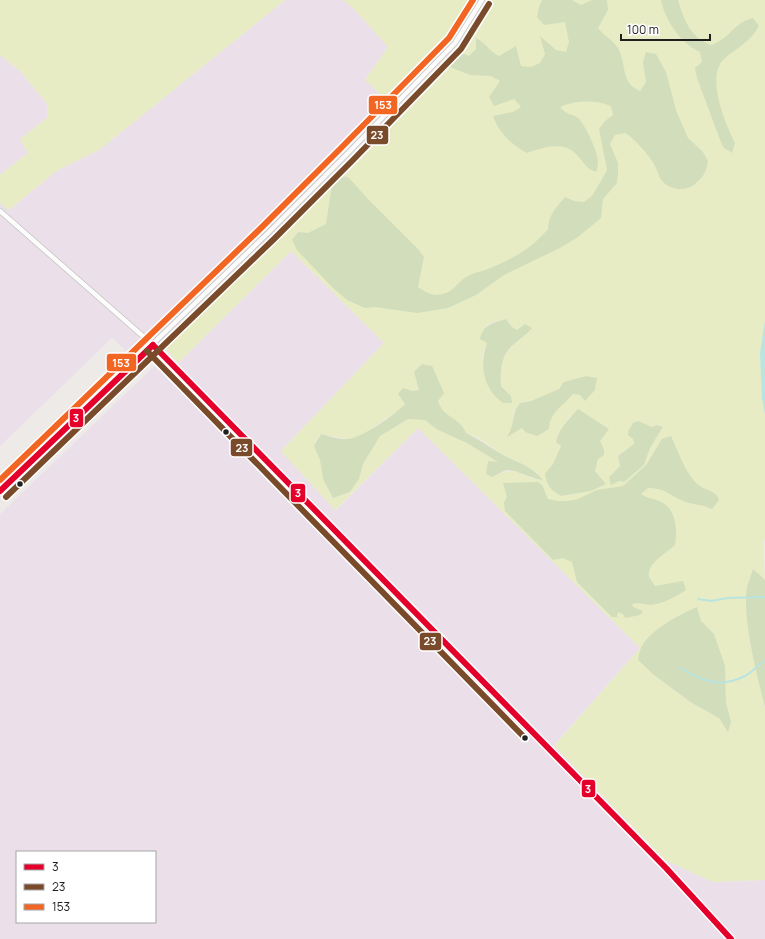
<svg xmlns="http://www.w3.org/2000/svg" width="765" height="939" viewBox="0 0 765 939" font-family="Manrope,sans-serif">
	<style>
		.industrial { fill: #ebe0e9; fill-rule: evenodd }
		.grass { fill: #e7ecc5; fill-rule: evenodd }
		.forest { fill: #d2ddbb }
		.water { fill: #b9e4df }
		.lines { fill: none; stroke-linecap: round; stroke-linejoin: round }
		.stream { stroke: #b9e4df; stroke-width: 2 }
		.minor-casing { stroke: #c4c2c1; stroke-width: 6 }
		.minor { stroke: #fcfcfc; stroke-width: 4.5 }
		.bus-1-casing { stroke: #fff; stroke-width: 9 }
		.bus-2-casing { stroke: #fff; stroke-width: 9 }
		.bus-3-casing { stroke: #fff; stroke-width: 9 }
		.bus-1 { stroke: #e4002b; stroke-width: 6 }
		.bus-2 { stroke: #7a4b2a; stroke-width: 6 }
		.bus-3 { stroke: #f26522; stroke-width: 6 }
		.bus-dot { fill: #202020; stroke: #fff; stroke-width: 1.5 }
		.line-badge { stroke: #fff; stroke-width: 1.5 }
		.badge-label { font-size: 11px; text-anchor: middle; font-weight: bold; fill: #fff }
	</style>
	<rect width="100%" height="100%" fill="#eeeae8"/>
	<g class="industrial">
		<polygon points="285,0 343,0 353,8 388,47 365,80 386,100 127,352 112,338 0,446 0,203 9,210 56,171 99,150"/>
		<polygon points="0,55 20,71 48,105 47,118 20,139 28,153 0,175"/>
		<path d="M 291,251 L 384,343 L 281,451 L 336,510 L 418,428 L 640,648 L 554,745 L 665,860 L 713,882 L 765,880 L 765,939 L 0,939 L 0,514 L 168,353 L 178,363 ZM 17,852 L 155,852 L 155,922 L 17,922 Z"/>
	</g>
	<g class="grass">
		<polygon points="0,0 285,0 99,150 56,171 9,210 0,203 0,175 28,153 20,139 47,118 48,105 20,71 0,55"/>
		<polygon points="343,0 471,0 444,39 386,100 365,80 388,47 353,8"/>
		<path d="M 490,0 L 765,0 L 765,320 L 760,353 L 762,399 L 765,415 L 765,537 L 763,547 L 765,580 L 753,569 L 747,587 L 747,612 L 751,648 L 765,707 L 765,880 L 713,882 L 665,860 L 554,746 L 640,648 L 418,428 L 335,510 L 281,451 L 384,343 L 291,251 L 178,363 L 164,347 L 164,343 L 462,46 ZM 506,319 L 512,327 L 524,337 C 503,351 500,361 501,386 L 511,396 L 484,375 L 482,356 L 487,343 L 482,332 L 488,324 ZM 414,372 L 438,401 L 440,410 L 466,433 L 479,438 L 506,457 L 519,462 L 538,473 L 533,479 C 514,470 512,468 492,477 L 486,474 L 500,463 L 467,443 L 438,430 L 425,420 L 408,419 L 380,436 L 363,464 L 359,479 L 350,492 L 333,498 L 323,479 L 320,460 L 314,446 L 320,434 L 347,439 L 359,437 L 400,409 L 413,391 L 419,390 ZM 586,376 L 585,400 L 580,395 L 573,393 C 565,403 555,409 549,421 L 522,428 L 508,436 L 512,430 L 513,413 L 520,403 C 533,400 549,395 560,389 C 569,384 576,379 586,376 ZM 571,416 L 587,416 L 609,429 L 599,441 L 604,450 L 598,459 L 595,471 L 606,484 L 591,491 L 561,496 L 545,474 C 556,460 563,453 558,435 L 566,421 ZM 638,422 L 652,427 L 657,425 L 663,427 L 650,448 L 644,465 L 624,482 L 609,477 L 620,466 L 618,456 L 634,444 L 633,439 ZM 697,607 L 701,621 L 725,666 L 726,702 L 731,722 C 695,710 667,684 638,659 L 642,645 L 657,630 Z"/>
	</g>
	<g class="forest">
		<path d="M 542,0 L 572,0 L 581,5 L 592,0 L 607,0 L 608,10 L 598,28 C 604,36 613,40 618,48 C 627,65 620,82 640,91 L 646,82 L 643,62 L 646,52 L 656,54 L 666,72 L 676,110 L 688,138 L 703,152 L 708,161 C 706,173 704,176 695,184 C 686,192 670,190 662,181 C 658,176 657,169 654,164 C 648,154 634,138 625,133 L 615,135 L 610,144 L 618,163 L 618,173 L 617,183 L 603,199 L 601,218 L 578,237 L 560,248 L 504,275 L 476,295 L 448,308 L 417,313 L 375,307 L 365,308 L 347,300 L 332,287 L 297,250 L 292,240 L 298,232 L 308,233 L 326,224 L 332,184 L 338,176 L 348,177 L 368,199 L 418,249 L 424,257 L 418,287 C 424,291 430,295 437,295 C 456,293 456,281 470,275 C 476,272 484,271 490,268 C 513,259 532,248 548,229 C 549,214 555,209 565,197 L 574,201 L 584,202 L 592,196 L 602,179 L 607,170 L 599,129 L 605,121 L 613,115 L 611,106 C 595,100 576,100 560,107 C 569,117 572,113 578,118 C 585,124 599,154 598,163 C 598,166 597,169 596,172 C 585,169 583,160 575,153 C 562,141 542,148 527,153 C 512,146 498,131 493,116 L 513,112 L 521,107 L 514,99 L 494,106 L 489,97 L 500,81 L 491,76 L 470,75 L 450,67 L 451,57 L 459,52 L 469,56 L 476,49 L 476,38 C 486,43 489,51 499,56 L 516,46 L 521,66 L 531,67 L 540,63 L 545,54 L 540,36 L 556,50 L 566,52 L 569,42 L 565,22 L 544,25 L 537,17 L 539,7 Z"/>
		<path d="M 661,0 L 678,0 C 684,20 690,37 711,45 C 730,39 734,22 753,18 L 759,26 C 751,42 736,48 724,59 C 705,76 726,125 735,143 L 732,153 L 723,147 L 719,137 L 697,78 L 695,68 L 702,62 L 700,52 C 681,44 665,20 661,0 Z"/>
		<path d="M 506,319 L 512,327 L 517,330 L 525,324 L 532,328 C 526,335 520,339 513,345 C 501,355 500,371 501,386 L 511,396 L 512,403 L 503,403 C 483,389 479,365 487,343 L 480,339 C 483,324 493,323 506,319 Z"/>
		<path d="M 422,364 L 432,366 L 444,393 L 438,401 C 443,418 460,417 466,433 C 481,440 493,450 507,457 C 520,463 534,468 543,480 C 532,479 515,469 507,470 C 502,471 497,475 492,477 L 486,474 L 488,461 L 498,462 L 467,443 L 438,430 L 425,420 L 408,419 L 380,436 L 363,464 L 359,479 L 350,492 L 333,498 L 323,479 L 320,460 L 314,446 L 321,434 C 329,436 339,440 348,439 C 362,438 396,414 405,404 L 398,394 L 403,388 L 413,391 L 419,390 L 414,372 Z"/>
		<path d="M 586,376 L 597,378 L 595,390 L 585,401 L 580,395 L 573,394 C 563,406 550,412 549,429 L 537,436 L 525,432 L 522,428 L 507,437 C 516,423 510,416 520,403 L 531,401 L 559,389 L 564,382 Z"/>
		<path d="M 578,409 L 609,429 L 600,441 L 604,450 L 604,455 L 598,459 L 595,471 L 606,484 L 591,491 L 561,496 C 551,490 547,486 545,474 L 553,464 L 561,446 L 556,442 C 559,428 569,419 578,409 Z"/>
		<polygon points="638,421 652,427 657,425 663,427 650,448 644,465 624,482 619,481 611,485 609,477 620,466 618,456 634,444 633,439 628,435 628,431 633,423"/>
		<path d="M 671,436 C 678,451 685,472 697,484 C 704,490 716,490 719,500 L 712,509 C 702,504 693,505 683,501 C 669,495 665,488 648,488 L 641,494 C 646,498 652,498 659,501 C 676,507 678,530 675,545 C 666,554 647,562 649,577 L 655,586 L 683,581 L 686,590 C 676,597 662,604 651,605 C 643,605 640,602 632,604 L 633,607 L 643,611 L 640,615 L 625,618 L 623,614 L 618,612 L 617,617 L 612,617 L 577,582 L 572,562 L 563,558 L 553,560 L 505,511 L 504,502 L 507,497 L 503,483 L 538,482 L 542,485 L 548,499 L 558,501 L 568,501 L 578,499 L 597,490 L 623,486 L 646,465 L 662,439 Z"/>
		<path d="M 753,569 L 765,580 L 765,707 C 757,676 742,618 747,587 C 749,581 751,575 753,569 Z"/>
		<path d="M 697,607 L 701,621 L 714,634 L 725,666 L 726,702 L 731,722 L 728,732 L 719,718 L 692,703 L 654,675 L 638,660 C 639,655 640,648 643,644 C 653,629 680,614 697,607 Z"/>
	</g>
	<polygon class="water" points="765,320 765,415 762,399 760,353"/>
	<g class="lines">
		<g class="stream">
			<polyline points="698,599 711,601 728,598 765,597"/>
			<path d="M 681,668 C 703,682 721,688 745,676 C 752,673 757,665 765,661"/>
		</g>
		<g class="minor-casing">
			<g id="minor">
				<polyline points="0,211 153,345 666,868 731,939"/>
				<polyline points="0,491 268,233 347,154 455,43 482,0"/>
			</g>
		</g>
		<use href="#minor" class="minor"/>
		<g class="bus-1-casing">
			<g id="bus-1">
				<polyline points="153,345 666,868 731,939"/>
				<polyline points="0,491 153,345"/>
			</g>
		</g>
		<g class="bus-2-casing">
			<g id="bus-2">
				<polyline points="147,351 525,738"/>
				<polyline points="6,497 274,239 353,160 461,49 489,4"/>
			</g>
		</g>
		<g class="bus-3-casing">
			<polyline id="bus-3" points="0,480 262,227 341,148 449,38 473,0"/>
		</g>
		<use href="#bus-1" class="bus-1"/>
		<use href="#bus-2" class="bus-2"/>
		<use href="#bus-3" class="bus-3"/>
	</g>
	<g class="bus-dot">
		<circle cx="226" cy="432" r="3.5"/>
		<circle cx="20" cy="484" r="3.5"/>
		<circle cx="525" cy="738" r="3.5"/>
	</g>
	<g class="line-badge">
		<rect x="368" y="95" width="30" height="20" rx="4" fill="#f26522"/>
		<rect x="366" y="125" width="23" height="20" rx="4" fill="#7a4b2a"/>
		<rect x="106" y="353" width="31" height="19" rx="4" fill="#f26522"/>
		<rect x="69" y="408" width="15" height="20" rx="4" fill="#e4002b"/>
		<rect x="230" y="438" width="23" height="19" rx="4" fill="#7a4b2a"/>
		<rect x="290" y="483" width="16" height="20" rx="4" fill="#e4002b"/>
		<rect x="419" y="632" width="23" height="19" rx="4" fill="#7a4b2a"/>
		<rect x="581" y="779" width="15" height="19" rx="4" fill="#e4002b"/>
	</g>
	<g class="badge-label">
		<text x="383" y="109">153</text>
		<text x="377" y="139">23</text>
		<text x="121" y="367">153</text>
		<text x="76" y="422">3</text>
		<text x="242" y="452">23</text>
		<text x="298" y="497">3</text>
		<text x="430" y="645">23</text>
		<text x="588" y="793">3</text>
	</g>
	<rect x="16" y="851" width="140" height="72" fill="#ffffff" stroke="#a6a6a6"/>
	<rect x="24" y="864" width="20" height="6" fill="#e4002b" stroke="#a6a6a6"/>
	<text x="52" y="871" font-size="12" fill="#202020">3</text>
	<rect x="24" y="884" width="20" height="6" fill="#7a4b2a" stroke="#a6a6a6"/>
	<text x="52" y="891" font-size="12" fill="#202020">23</text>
	<rect x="24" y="904" width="20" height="6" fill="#f26522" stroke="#a6a6a6"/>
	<text x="52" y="911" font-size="12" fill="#202020">153</text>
	<path d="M621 34v6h89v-6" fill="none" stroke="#202020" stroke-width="2"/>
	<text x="627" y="34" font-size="12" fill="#202020" stroke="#ffffff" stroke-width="3" paint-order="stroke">100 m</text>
</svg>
